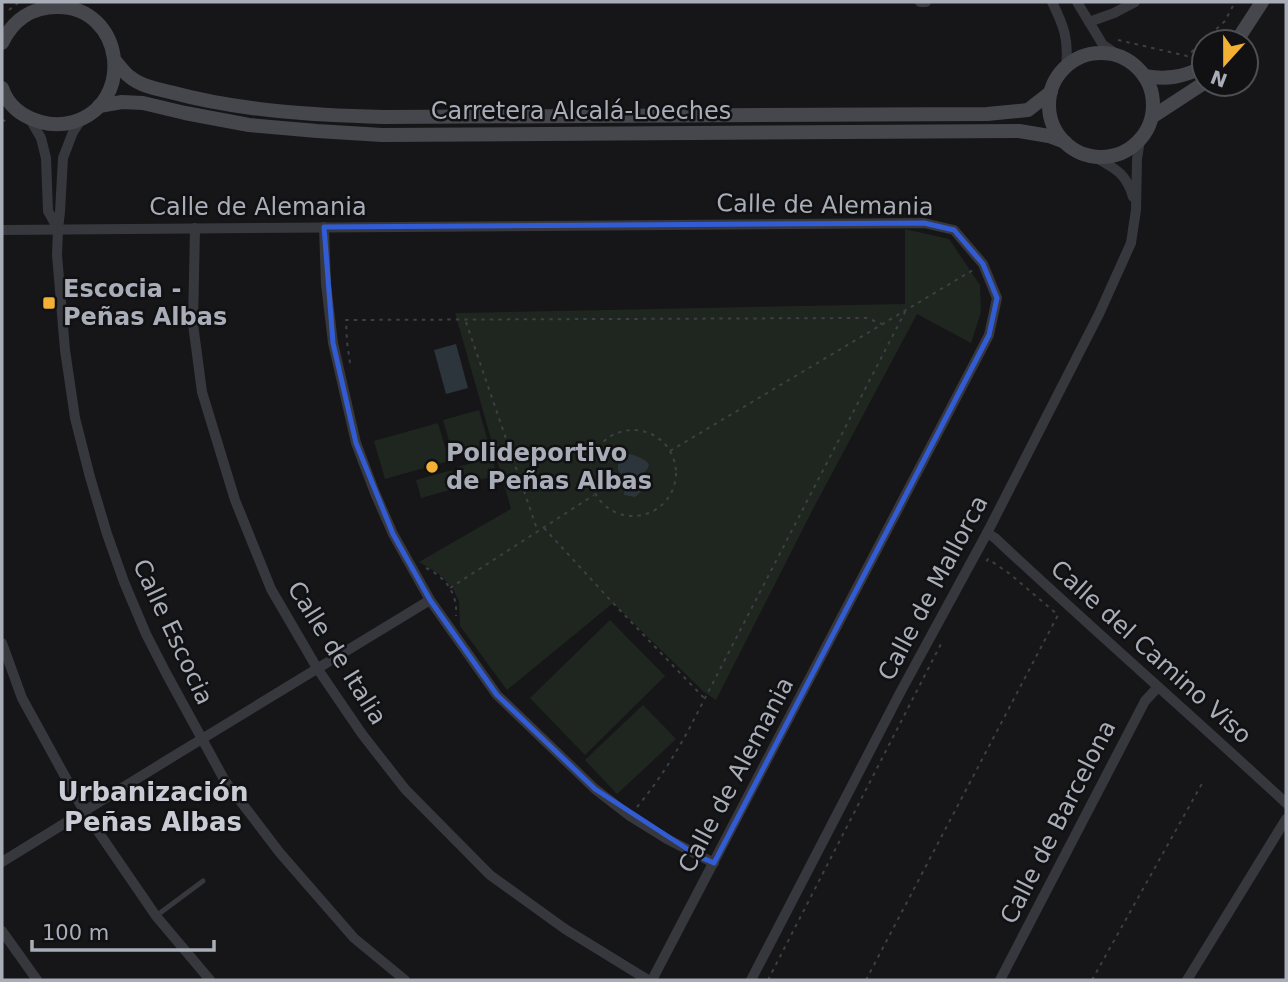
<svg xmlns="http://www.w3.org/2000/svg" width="1288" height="982" viewBox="0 0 1288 982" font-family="'DejaVu Sans',sans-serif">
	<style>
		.green { fill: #1e261f }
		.water { fill: #2c353c }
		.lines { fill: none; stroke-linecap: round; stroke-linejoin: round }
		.path { stroke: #3d3f44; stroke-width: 2; stroke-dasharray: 3.5 5; stroke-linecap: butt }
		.lane { stroke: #37383d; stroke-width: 5 }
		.street { stroke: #37383d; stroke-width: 10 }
		.secondary { stroke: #45474d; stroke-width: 14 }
		.marked { fill: none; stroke: #325cd3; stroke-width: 5; stroke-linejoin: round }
		.poi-dot { fill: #f2b134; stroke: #111113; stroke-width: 2.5 }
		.labels { text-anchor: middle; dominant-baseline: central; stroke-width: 5; stroke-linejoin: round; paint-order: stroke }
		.street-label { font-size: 24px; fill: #a8adb8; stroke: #111113 }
		.poi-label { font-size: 24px; font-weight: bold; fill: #a8adb8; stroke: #111113; text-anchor: start }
		.neighbourhood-label { font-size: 26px; font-weight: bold; fill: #c9ccd4; stroke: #111113 }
	</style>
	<rect width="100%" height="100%" fill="#161618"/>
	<g class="green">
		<polygon points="905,229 949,239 980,285 981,312 971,343 917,314 813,509 716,700 704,692 613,603 507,690 460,626 459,601 452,587 439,574 419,562 511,509 455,313 905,304"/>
		<polygon points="479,410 489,445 453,455 443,420"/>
		<polygon points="438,423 449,461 385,479 374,441"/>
		<polygon points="492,458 497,475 462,485 457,467"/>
		<polygon points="452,470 457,488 421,498 416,480"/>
		<polygon points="610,620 665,676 585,755 530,698"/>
		<polygon points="643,705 676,739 617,794 585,760"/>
	</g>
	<g class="water">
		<polygon points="456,344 468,388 446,394 434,350"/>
		<path d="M 629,454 C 635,455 645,459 649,464 L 648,468 L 642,475 C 645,484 643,492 635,497 L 624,495 L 625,479 L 618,470 L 618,464 Z"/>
	</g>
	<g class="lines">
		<g class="path">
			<polyline points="9,10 19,2"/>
			<polyline points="1118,40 1187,56 1225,21 1235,2"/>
			<polyline points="2,120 9,122"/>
			<polyline points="466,322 538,532"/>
			<polyline points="350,363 347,342 346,320 867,318 882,324"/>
			<circle cx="633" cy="473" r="43"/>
			<polyline points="670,451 973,270"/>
			<polyline points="544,528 613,603 704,698"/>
			<polyline points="953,552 959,555"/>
			<path d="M 426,568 C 445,577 458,593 456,616"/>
			<polyline points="450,588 594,495"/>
			<path d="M 637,807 C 657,783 673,758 688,731 L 906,310"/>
			<polyline points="768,980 943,640"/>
			<polyline points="866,980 1058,615 1010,574 988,559 984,565"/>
			<polyline points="1092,980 1204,780"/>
		</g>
		<polyline class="lane" points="156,916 203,881"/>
		<g class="street">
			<polyline points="920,2 926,2"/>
			<path d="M 1052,2 C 1064,26 1069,40 1066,67"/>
			<polyline points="1077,2 1103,45 1121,57"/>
			<polyline points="1089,22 1114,13 1135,2"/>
			<polyline points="30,119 41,138 46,158 48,211 58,229"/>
			<polyline points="81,120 73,132 63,158 60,212 58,229 57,255 65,350 75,418 90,477 107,534 124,582 146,634 166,673 225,781 280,853 354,938 405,980"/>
			<path d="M 1093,156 C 1114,168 1126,172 1133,197"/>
			<polyline points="324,227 326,284 333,343 356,443 375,493 393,534 430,600 497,695 595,789 630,816 667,839 714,863"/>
			<polyline points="195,228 193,324 202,392 235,500 271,589 317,668 362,734 405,789 490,875 565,929 648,980"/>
			<polyline points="2,230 924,223 954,230 983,264 997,298 989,335 652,980"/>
			<path d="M 987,533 L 995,538 C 1091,628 1190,714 1286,803"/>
			<polyline points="2,643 22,698 84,811 156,916 210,980"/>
			<polyline points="2,862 169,759 430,600"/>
			<polyline points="2,931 37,980"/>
			<polyline points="751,980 901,691 987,533 1099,314 1131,243 1136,210 1137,159 1140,140"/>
			<polyline points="1000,980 1145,701 1158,687"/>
			<polyline points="1187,980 1286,819"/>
		</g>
		<g class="secondary">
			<polyline points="1236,42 1262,2"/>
			<path d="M 2,43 C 13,20 32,7 57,7 C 123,6 137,103 73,122 C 62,125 51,125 41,122 C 23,117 8,106 2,88"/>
			<circle cx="1101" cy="105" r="52"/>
			<path d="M 115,61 C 120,66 124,73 130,77 C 141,86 157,89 170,92 C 240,111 312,115 384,117 L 987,114 L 1028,110 L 1051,92"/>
			<path d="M 1144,76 C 1168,80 1182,77 1204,67"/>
			<polyline points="99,106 122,102 143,103 185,113 249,125 317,131 382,135 1019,131 1049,136 1065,142"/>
			<polyline points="1152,117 1204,83"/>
		</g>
	</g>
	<path class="marked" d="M 924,223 L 954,230 L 983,264 L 997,298 L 989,335 L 714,863 L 698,856 L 595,789 L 497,695 L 430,600 L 393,534 L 356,443 L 333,343 L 324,227 Z"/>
	<g class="poi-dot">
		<rect x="42" y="296" width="14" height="14" rx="3.5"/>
		<circle cx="432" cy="467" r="7"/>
	</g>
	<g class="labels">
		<g class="street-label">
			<text x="581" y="111">Carretera Alcalá-Loeches</text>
			<text transform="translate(825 205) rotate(1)">Calle de Alemania</text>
			<text x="258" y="207">Calle de Alemania</text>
			<text transform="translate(933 588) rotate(-62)">Calle de Mallorca</text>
			<text transform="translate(173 632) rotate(65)">Calle Escocia</text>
			<text transform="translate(1151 652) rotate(42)">Calle del Camino Viso</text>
			<text transform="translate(337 653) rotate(58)">Calle de Italia</text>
			<text transform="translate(736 775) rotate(-62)">Calle de Alemania</text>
			<text transform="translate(1058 822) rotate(-63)">Calle de Barcelona</text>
		</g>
		<g class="poi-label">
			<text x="63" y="289">Escocia -<tspan x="63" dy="28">Peñas Albas</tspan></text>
			<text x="446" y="453">Polideportivo<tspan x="446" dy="28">de Peñas Albas</tspan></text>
		</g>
		<g class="neighbourhood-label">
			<text x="153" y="792">Urbanización<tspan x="153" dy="30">Peñas Albas</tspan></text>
		</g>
	</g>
	<rect width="1288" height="982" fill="none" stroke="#a8adb8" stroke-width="7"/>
	<g transform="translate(1225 63) rotate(201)"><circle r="33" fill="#111113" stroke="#4d4f55" stroke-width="2"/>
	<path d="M0-5L12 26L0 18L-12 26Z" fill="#f2b134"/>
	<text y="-10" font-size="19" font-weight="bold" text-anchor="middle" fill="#a8adb8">N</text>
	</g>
	<path d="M32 940v10h182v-10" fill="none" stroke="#a8adb8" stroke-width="3.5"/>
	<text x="42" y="940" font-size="21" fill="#a8adb8" stroke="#111113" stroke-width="5" paint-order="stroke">100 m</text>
</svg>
